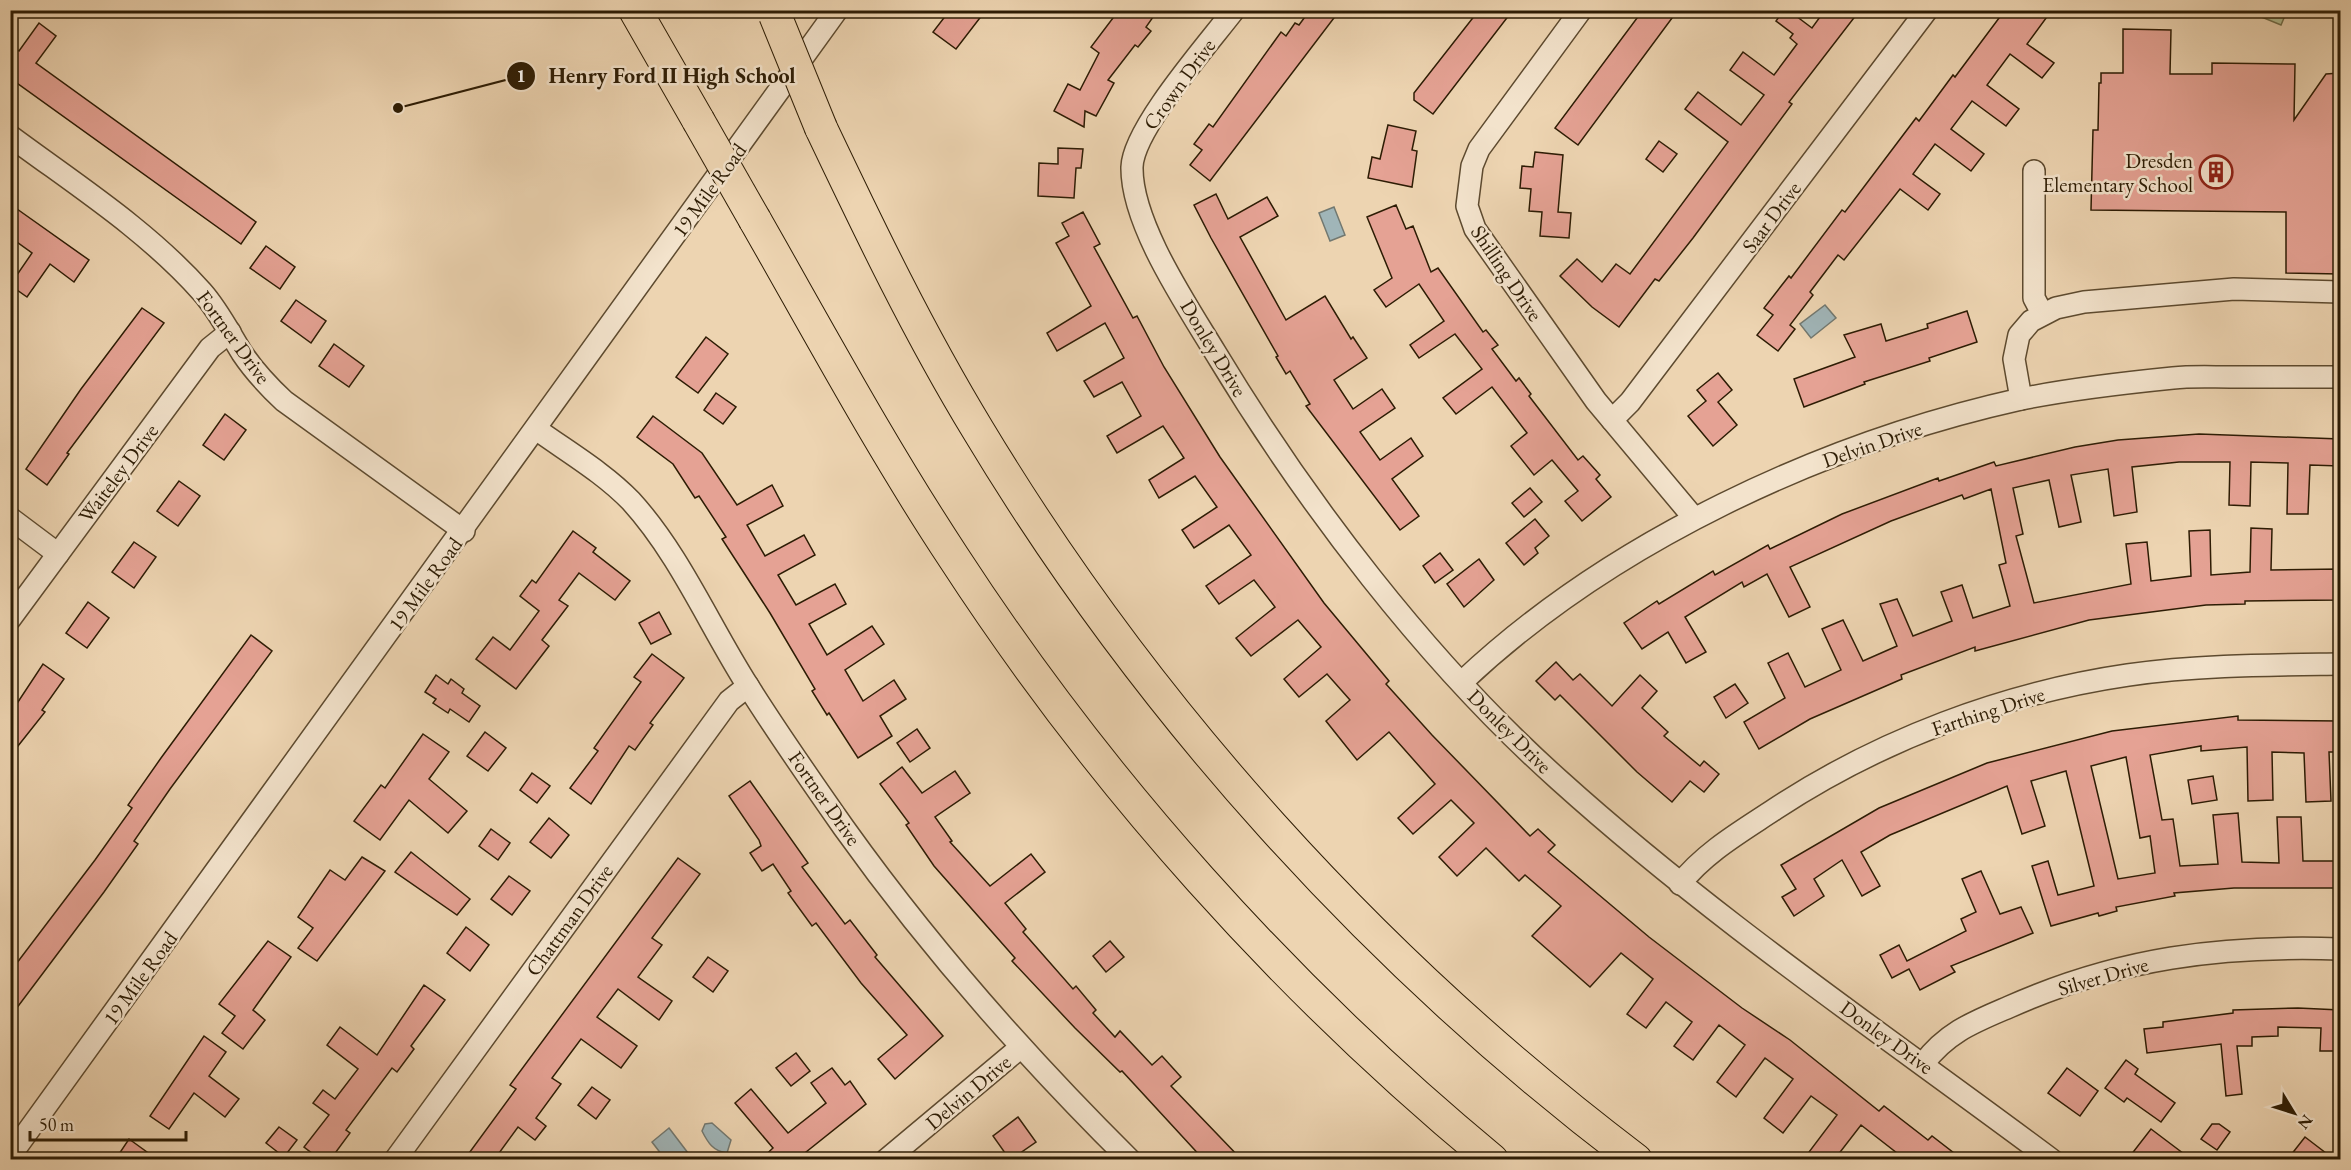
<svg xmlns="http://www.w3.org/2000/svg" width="2351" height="1170" viewBox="0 0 2351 1170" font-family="'EB Garamond',serif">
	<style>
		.green { fill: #b1be91; stroke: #6f6d4a; stroke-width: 1.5 }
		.water { fill: #a0b5b8; stroke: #727870; stroke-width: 1.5 }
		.building { fill: #e5a294; stroke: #2d1c04; stroke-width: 1.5; fill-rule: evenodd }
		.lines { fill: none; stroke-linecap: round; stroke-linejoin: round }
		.minor-casing { stroke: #5d4a2f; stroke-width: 24 }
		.highway-casing { stroke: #2d1c04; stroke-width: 34 }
		.minor { stroke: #f3e3cc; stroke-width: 21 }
		.highway { stroke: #edd4b1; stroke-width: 32 }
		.highway-bridge-casing { stroke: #2d1c04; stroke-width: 34; stroke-linecap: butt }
		.highway-bridge { stroke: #edd4b1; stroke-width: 32 }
		.labels { text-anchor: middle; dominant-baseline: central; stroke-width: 5; stroke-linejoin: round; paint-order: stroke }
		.street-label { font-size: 21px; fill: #2d1c04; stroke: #f3e3cc }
		.poi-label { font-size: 21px; fill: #2d1c04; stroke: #f3e3cc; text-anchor: end }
		.leader { fill: none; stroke: #2d1c04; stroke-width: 2 }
		.callout-dot { fill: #2d1c04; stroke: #f3e3cc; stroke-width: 2 }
		.mark-label { font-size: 18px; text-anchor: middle; font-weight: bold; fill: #fff }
		.callout-label { font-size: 22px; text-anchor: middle; font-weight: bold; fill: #2d1c04; stroke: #f3e3cc; stroke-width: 5; stroke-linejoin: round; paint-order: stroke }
	</style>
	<rect width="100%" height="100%" fill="#edd4b1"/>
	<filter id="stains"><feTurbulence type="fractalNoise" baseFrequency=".00333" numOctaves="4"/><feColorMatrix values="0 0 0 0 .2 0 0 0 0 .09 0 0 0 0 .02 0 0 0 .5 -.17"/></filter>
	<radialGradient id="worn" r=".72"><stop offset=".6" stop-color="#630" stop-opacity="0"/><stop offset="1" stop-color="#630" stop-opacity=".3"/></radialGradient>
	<polygon class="green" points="2247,11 2286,10 2287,11 2281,25"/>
	<g class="water">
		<polygon points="1334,207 1345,235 1330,241 1319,213"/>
		<polygon points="1825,305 1836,318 1811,338 1800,324"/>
		<path d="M 712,1123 L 731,1140 L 727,1153 C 713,1151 708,1143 702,1131 L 705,1124 Z"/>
		<polygon points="669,1128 688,1153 681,1159 665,1159 652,1142"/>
	</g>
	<g class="building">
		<polygon points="950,10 986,10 956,49 933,32"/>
		<polygon points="1119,10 1158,10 1146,27 1151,31 1138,47 1135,45 1108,80 1114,83 1096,116 1085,111 1084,127 1054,111 1068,84 1080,90 1099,53 1091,47"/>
		<polygon points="1310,10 1340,10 1210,181 1190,165 1202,150 1194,144 1209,124 1213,127 1281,32 1286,36 1295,23 1299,25"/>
		<polygon points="1479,10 1513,10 1433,114 1414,100 1414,93"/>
		<polygon points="1643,10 1678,10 1578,145 1555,128"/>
		<polygon points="1784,10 1788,10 1812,28 1825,10 1860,10 1789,102 1792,104 1693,238 1659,281 1655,279 1619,327 1592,307 1560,276 1577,259 1602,282 1616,264 1630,274 1728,142 1685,109 1698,92 1741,125 1764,95 1730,70 1743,52 1774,75 1797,44 1790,38 1793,34 1776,21"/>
		<polygon points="2005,10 2052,10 2027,44 2054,63 2042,78 2010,54 1987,85 2019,109 2006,126 1972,101 1951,129 1984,154 1971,171 1935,144 1913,174 1940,194 1928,210 1900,189 1844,260 1838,255 1810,292 1813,295 1790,325 1795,329 1778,351 1757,335 1773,315 1764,308 1789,276 1791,278 1842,210 1845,212 1916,118 1919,121 1953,75 1955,77"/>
		<polygon points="39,23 56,36 36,63 256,222 241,244 10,78 10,45 19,51"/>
		<polygon points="2123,29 2171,30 2170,74 2212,74 2212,63 2295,64 2294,120 2326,74 2340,73 2340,274 2286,273 2286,212 2091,210 2093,130 2098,130 2099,83 2101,83 2101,73 2123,73"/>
		<polygon points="1388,125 1416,131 1412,150 1417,151 1412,187 1368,178 1372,157 1380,159"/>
		<polygon points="1659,141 1677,154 1663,172 1646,159"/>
		<polygon points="1058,148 1083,149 1081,168 1076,168 1074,198 1038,196 1039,163 1058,164"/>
		<polygon points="1535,152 1563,155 1558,212 1571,213 1569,238 1540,236 1542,212 1529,211 1531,189 1520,188 1522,166 1533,167"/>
		<polygon points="1216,194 1228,219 1267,197 1278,216 1240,237 1286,320 1325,296 1351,339 1353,337 1367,358 1334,380 1353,409 1382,389 1395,408 1360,432 1380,460 1411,438 1423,456 1392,479 1419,516 1400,530 1306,406 1310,404 1290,371 1286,374 1276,357 1278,356 1211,238 1194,205"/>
		<polygon points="10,204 89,260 74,282 50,264 27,297 10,285 32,253 10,237"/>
		<polygon points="1396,205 1406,229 1413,226 1431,272 1438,268 1483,332 1486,330 1498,345 1492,349 1516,381 1519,378 1531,394 1529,396 1578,460 1583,456 1600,475 1596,479 1611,497 1582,521 1565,501 1578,491 1552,460 1534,475 1511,446 1527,433 1492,387 1456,414 1443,398 1482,369 1455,334 1419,358 1410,345 1444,321 1419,284 1386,307 1374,290 1392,278 1367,217"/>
		<polygon points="1083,212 1100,244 1094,247 1133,318 1137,316 1164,367 1220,457 1324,603 1389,681 1386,684 1432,735 1530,836 1538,829 1555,845 1548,852 1649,937 1742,1008 1790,1040 1879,1111 1884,1106 1928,1140 1932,1136 1963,1160 1906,1160 1861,1125 1834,1160 1819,1160 1809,1152 1837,1115 1811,1096 1783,1133 1764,1118 1793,1079 1765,1058 1736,1097 1717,1082 1745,1045 1719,1025 1693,1060 1674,1046 1692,1022 1666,1002 1646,1028 1627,1014 1653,979 1621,953 1590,987 1532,936 1561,906 1525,875 1519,881 1486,848 1457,876 1439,857 1474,823 1451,800 1413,834 1398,818 1435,784 1389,732 1357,760 1326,721 1350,700 1327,674 1299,697 1284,679 1321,647 1298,620 1251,656 1236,638 1275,607 1254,580 1219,604 1206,586 1251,555 1229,525 1194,548 1182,530 1217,507 1195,476 1159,498 1149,480 1184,458 1163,426 1117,453 1107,436 1141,416 1122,382 1094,397 1084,381 1124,358 1105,323 1057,351 1047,333 1091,306 1056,243 1069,236 1062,223"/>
		<polygon points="266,246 295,267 280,289 250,268"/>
		<polygon points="296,300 326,321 311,343 281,321"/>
		<polygon points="142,308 164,323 67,453 69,454 47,485 26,469 81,389"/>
		<polygon points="1967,311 1977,342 1929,358 1930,361 1864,382 1865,384 1804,407 1794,379 1855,357 1844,335 1881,324 1886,341 1928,328 1927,324"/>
		<polygon points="706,337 728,354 698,393 676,377"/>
		<polygon points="334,344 364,366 349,387 319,366"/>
		<polygon points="1718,373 1732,390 1718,402 1737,425 1713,446 1688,416 1706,401 1697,390"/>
		<polygon points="716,393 736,407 723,424 704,410"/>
		<polygon points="225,414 246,430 224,460 203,445"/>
		<polygon points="653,416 702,453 737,505 772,485 783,506 747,525 765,556 804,535 815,555 778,575 796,605 835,584 846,604 809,624 827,655 872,626 884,644 845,670 863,701 894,680 906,699 880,716 892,736 858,758 829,713 827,715 812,691 815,689 770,613 722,539 726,537 699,496 695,498 673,464 637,437"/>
		<polygon points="2199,434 2340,439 2340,466 2310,465 2308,514 2287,514 2288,463 2251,462 2250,506 2229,505 2230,462 2179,462 2132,467 2137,512 2114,516 2108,469 2071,475 2081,522 2059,527 2049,480 2013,488 2023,534 2016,536 2034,603 2131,584 2126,544 2147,542 2151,581 2191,576 2189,531 2210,530 2211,575 2250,572 2251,528 2272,529 2271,570 2340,569 2340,600 2245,601 2245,604 2206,605 2089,620 1975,651 1975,647 1901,675 1902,679 1810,719 1759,749 1744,722 1785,698 1768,663 1788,653 1805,687 1841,670 1822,629 1843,620 1863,661 1897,646 1880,604 1897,599 1913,636 1952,621 1941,592 1962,585 1973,618 2010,606 1999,565 2006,563 1991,489 1964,499 1962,495 1891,521 1790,567 1810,607 1789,617 1767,574 1744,587 1742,582 1685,617 1706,652 1686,663 1668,632 1642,649 1624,623 1657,601 1659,604 1713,571 1715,575 1768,545 1770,549 1842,514 1938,478 1939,481 1994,462 1996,466 2075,447 2118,440"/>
		<polygon points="179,481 200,496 178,526 157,511"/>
		<polygon points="1530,488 1542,502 1524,517 1512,503"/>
		<polygon points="1535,519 1549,536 1535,548 1538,553 1524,565 1506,543"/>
		<polygon points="573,531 596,548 593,552 630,581 615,600 579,573 559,600 568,606 542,640 549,646 516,689 476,659 493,637 510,650 539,611 520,596 532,580 536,583"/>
		<polygon points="134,542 156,557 134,588 112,572"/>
		<polygon points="1440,553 1453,570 1435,583 1423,566"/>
		<polygon points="1479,559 1494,580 1464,607 1447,584"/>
		<polygon points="88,602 109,618 87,648 66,633"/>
		<polygon points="659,612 671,634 651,644 639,623"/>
		<polygon points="251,635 272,651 170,789 134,841 138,844 104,892 10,1017 10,972 95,860 132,808 128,805 161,758"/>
		<polygon points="652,654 684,678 650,723 653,725 635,750 629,746 591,804 570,788 598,751 594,748 641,682 634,677"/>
		<polygon points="1556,662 1573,680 1580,674 1612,706 1640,675 1657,691 1642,708 1668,732 1664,736 1700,766 1704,761 1719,774 1704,792 1690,781 1672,802 1637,772 1560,695 1555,700 1536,681"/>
		<polygon points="43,664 64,679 42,710 45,712 10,756 10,714"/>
		<polygon points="436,675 448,684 451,679 464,689 462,693 480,706 469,722 450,709 448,713 433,703 436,699 425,692"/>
		<polygon points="1735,684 1748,703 1726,718 1714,697"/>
		<path d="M 2238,716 L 2238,720 L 2340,721 L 2340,752 L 2329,752 L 2331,801 L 2306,802 L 2304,753 L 2272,752 L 2273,800 L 2248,801 L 2247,747 L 2201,751 L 2201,746 L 2150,755 L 2162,820 L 2173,819 L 2180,866 L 2218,864 L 2213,815 L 2238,813 L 2242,862 L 2279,863 L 2277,817 L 2301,817 L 2303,861 L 2340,861 L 2340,888 L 2234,888 L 2174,893 L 2175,896 L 2116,907 L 2117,911 L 2099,916 L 2098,913 L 2051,926 L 2032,866 L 2048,861 L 2058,895 L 2094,886 L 2066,771 L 2031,781 L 2045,826 L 2022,834 L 2007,786 L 1890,835 L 1861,852 L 1880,886 L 1862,896 L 1842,860 L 1814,879 L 1824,896 L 1794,916 L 1782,897 L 1796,889 L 1781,865 L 1879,808 L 1987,763 L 2112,731 ZM 2126,757 L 2140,838 L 2150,836 L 2155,873 L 2118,879 L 2091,766 Z"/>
		<polygon points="917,729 930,748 910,762 897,743"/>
		<polygon points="485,732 506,748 488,771 467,756"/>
		<polygon points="423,734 449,752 429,779 467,811 448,833 409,800 380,840 354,821 381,785 385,788"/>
		<polygon points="902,767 922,793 955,771 970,793 935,817 952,841 950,842 990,886 1031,854 1045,872 1005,903 1026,929 1023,932 1073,989 1076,986 1096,1010 1093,1013 1115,1037 1120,1031 1152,1065 1162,1056 1181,1077 1171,1086 1242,1160 1204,1160 1122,1071 1120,1072 1075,1028 1012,961 1015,958 934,866 906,825 909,823 880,784"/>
		<polygon points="532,773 550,786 537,803 520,790"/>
		<polygon points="2213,776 2217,800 2192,804 2188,780"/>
		<polygon points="750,781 808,863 802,867 845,924 850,920 877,955 875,957 943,1036 895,1079 878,1059 907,1035 861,983 816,923 812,926 788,893 791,891 773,864 762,871 750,853 761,846 759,840 729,796"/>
		<polygon points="549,818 569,835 551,858 530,842"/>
		<polygon points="491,829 510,843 498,860 479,846"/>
		<polygon points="411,852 470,899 457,915 395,872"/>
		<polygon points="362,857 385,871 317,961 298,948 313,928 298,917 330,870 345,880"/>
		<polygon points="678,858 700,874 652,938 662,945 638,977 672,1001 659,1020 618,989 597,1017 637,1046 621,1068 581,1039 552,1078 561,1084 536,1118 546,1126 535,1140 518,1127 494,1160 464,1160 516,1089 510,1085"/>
		<polygon points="1981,871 2000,914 2021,907 2033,933 1951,966 1955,972 1920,990 1909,969 1892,978 1880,955 1899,945 1907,961 1966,931 1961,919 1976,912 1962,879"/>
		<polygon points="509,876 530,891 512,915 491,899"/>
		<polygon points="466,927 489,945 470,971 447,953"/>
		<polygon points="268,941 291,957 253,1010 265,1020 243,1049 222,1033 235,1016 219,1004"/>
		<polygon points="1110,941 1124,957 1106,972 1093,956"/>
		<polygon points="708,957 728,971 713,992 693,977"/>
		<polygon points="424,985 445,1000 411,1046 414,1049 397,1072 392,1068 346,1130 350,1133 330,1160 321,1160 304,1147 329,1115 313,1103 323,1090 335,1099 358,1069 327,1045 340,1027 377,1055"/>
		<polygon points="2298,1008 2340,1010 2340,1051 2320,1051 2321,1028 2278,1027 2278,1036 2252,1037 2252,1046 2237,1046 2242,1094 2226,1096 2221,1044 2147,1053 2144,1029 2163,1027 2163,1022 2233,1013 2233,1010"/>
		<polygon points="204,1036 226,1052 209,1076 239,1099 225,1117 194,1093 169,1129 150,1116"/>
		<polygon points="796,1053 810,1071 791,1086 776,1068"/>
		<polygon points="2126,1060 2138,1069 2135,1074 2175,1103 2161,1122 2127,1098 2124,1102 2105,1088"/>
		<polygon points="832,1068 845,1085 850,1081 866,1104 796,1160 760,1160 773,1148 735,1103 751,1089 788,1133 826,1103 811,1083"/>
		<polygon points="2067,1068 2098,1091 2080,1116 2048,1093"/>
		<polygon points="592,1087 610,1100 596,1119 578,1105"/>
		<polygon points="1018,1117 1036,1142 1010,1160 993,1136"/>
		<polygon points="2212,1124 2219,1124 2230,1132 2217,1150 2201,1139"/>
		<polygon points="279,1127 297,1140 284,1157 266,1143"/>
		<polygon points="2151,1129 2192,1160 2127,1160"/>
		<polygon points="2305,1137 2335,1160 2287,1160"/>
		<polygon points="129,1139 158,1160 115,1160"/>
	</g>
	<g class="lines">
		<g class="minor-casing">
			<g id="minor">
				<path d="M 1234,10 C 1208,44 1133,129 1132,167 C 1131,223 1186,304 1215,352 C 1306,503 1427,662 1559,780 C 1713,919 1886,1036 2052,1160"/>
				<polyline points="1581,10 1479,149 1472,166 1467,206 1475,229 1596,401 1694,518"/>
				<path d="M 10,136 C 76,185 147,230 202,292 C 218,310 229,332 242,353 C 254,371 268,386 284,401 L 464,531"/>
				<polyline points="2034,171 2034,298 2042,313"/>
				<polyline points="2021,399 2014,359 2019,335 2031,321 2056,308 2084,302 2234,289 2340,292"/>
				<polyline points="1612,420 1630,402 1927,10"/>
				<path d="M 536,429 C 568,452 604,473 631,501 C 680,555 709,625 748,686 C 778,734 811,781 844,828 C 929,947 1026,1057 1130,1160"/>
				<polyline points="10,518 58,554"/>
				<polyline points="10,619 210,348 230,332"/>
				<path d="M 1462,682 C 1610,542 1823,443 2021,399 C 2070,389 2123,383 2173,378 C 2191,376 2211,377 2230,377 C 2267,377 2304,377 2340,377"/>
				<path d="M 1680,884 C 1705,852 1742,831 1775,809 C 1880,740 2004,693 2128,675 C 2198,665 2270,665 2340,664"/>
				<path d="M 1923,1064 C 1947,1032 1974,1022 2009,1007 C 2119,958 2221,945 2340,949"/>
				<polyline points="10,1156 837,10"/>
				<polyline points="395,1160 729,701 748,686"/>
				<polyline points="886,1160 1021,1047"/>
			</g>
		</g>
		<g class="highway-casing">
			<g id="highway">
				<polyline points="635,10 698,120"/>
				<path d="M 821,128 C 870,231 919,333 978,430 C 1147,711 1374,962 1636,1160"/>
				<path d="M 755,220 C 820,334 882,449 954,558 C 1101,784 1285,989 1492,1160"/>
			</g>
		</g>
		<use href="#minor" class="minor"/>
		<use href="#highway" class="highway"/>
		<g class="highway-bridge-casing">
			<g id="highway-bridge">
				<polyline points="775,15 821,128"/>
				<polyline points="698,120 755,220"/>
			</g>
		</g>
		<use href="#highway-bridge" class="highway-bridge"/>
	</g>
	<defs>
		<g id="building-ring" transform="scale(1.725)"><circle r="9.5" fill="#f3e3cc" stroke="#8f2418" stroke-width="1.5"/><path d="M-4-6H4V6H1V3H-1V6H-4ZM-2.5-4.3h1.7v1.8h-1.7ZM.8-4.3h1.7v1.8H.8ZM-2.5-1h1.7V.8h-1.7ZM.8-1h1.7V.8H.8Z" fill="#8f2418"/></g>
	</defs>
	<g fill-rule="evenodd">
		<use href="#building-ring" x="2216" y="172"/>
	</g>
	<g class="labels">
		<g class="street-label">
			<text transform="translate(1179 84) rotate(-54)">Crown Drive</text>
			<text transform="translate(709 190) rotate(-54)">19 Mile Road</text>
			<text transform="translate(1771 217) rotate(-53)">Saar Drive</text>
			<text transform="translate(1507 273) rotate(56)">Shilling Drive</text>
			<text transform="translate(234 337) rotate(54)">Fortner Drive</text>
			<text transform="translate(1214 348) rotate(59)">Donley Drive</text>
			<text transform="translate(1872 444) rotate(-19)">Delvin Drive</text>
			<text transform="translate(118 473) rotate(-53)">Waiteley Drive</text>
			<text transform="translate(425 584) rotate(-54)">19 Mile Road</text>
			<text transform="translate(1988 711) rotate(-18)">Farthing Drive</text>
			<text transform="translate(1510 731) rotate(45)">Donley Drive</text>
			<text transform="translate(825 798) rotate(55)">Fortner Drive</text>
			<text transform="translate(569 920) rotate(-54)">Chattman Drive</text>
			<text transform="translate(2103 976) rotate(-16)">Silver Drive</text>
			<text transform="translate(140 978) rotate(-54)">19 Mile Road</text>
			<text transform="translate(1887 1037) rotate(36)">Donley Drive</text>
			<text transform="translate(968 1092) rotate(-40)">Delvin Drive</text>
		</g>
		<g class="poi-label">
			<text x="2193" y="160">Dresden<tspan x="2193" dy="24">Elementary School</tspan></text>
		</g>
	</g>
	<path class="leader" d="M398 108L521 76"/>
	<g class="callout-dot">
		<circle cx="398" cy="108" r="6"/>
		<circle cx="521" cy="76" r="15"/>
	</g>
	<g class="mark-label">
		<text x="521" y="82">1</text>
	</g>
	<g class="callout-label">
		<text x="672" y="83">Henry Ford II High School</text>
	</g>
	<rect width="2351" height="1170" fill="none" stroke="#edd4b1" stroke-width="36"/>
	<rect x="12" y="12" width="2327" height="1146" fill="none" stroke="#2d1c04" stroke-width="3"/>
	<rect x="18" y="18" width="2315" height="1134" fill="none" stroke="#2d1c04" stroke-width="1.5"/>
	<g transform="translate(2294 1113) rotate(128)" stroke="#f3e3cc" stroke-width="4.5" paint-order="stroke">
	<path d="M0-4.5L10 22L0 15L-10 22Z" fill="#2d1c04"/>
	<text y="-9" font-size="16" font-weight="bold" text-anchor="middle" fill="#2d1c04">N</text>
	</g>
	<path d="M30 1131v9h156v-9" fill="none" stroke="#2d1c04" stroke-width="3"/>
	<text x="39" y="1131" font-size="18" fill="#2d1c04" stroke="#f3e3cc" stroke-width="4.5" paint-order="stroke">50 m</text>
	<rect width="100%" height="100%" filter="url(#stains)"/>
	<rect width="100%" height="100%" fill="url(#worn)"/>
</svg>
